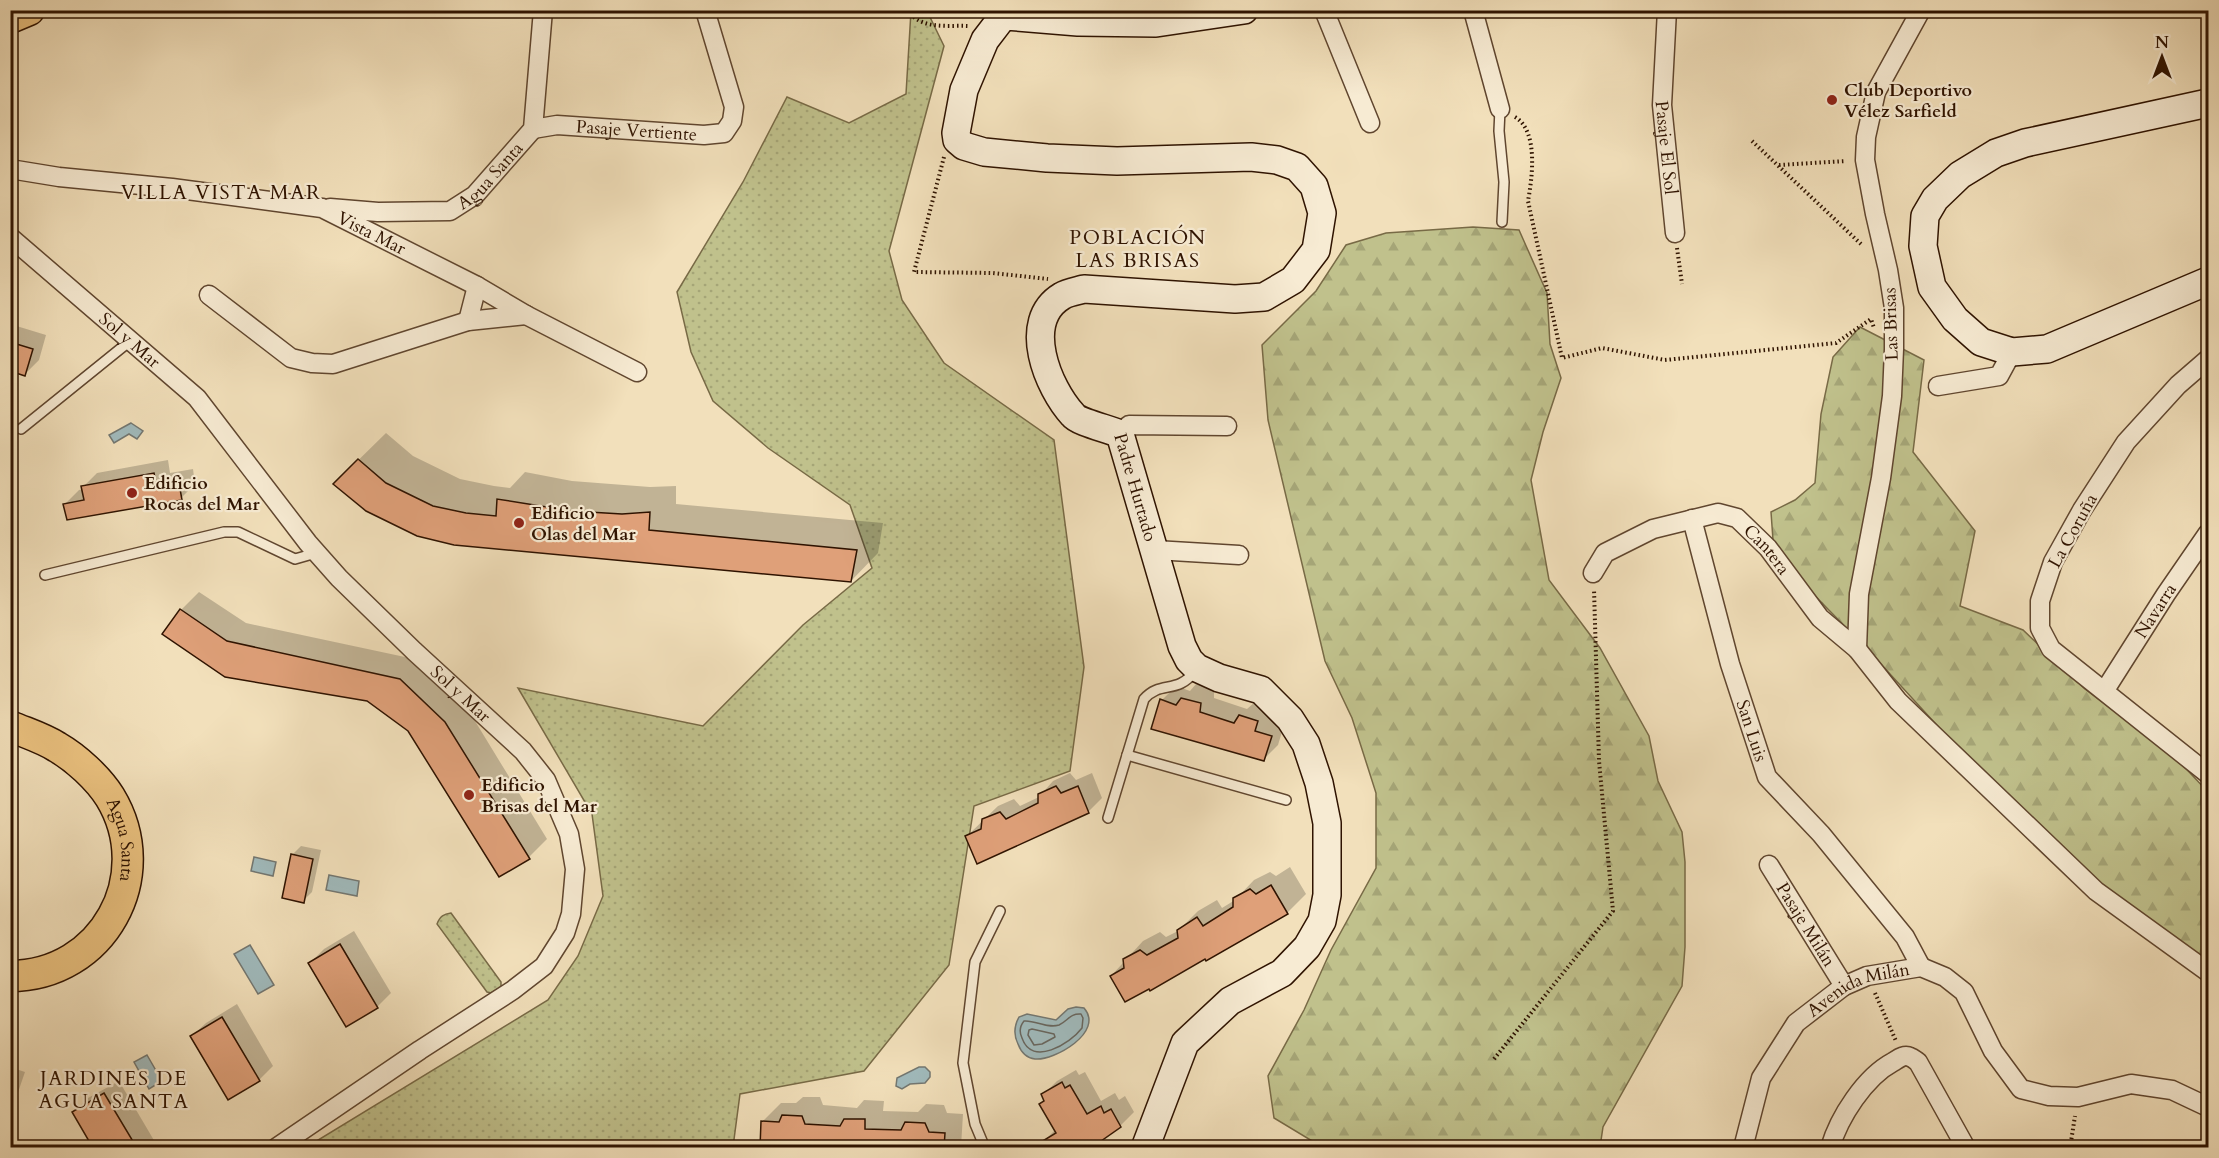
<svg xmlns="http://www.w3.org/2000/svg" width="2219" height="1158" viewBox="0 0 2219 1158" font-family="Cardo,serif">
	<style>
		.grass { fill: url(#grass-dots); stroke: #786a46; stroke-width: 1.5 }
		.forest { fill: url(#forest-firs); stroke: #786a46; stroke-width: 1.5 }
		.water { fill: #a0babc; stroke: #737771; stroke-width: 1.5 }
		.shadow { fill: #0003 }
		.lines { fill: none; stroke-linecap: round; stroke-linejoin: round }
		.shore { stroke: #68665e; stroke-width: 1.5 }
		.building { fill: #dfa079; stroke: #2f1300; stroke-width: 1.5 }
		.lane-casing { stroke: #60462f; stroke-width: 12 }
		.street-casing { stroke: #60462f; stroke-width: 21 }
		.secondary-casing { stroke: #2f1300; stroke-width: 30 }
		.primary-casing { stroke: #2f1300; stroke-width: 33 }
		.path { stroke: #2f1300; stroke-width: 4; stroke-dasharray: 1.5 3; stroke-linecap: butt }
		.lane { stroke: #f7ebd3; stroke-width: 9 }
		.street { stroke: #f7ebd3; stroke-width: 18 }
		.secondary { stroke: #f7ebd3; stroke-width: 27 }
		.primary { stroke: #e9c07e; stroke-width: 30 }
		.poi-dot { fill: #8f2418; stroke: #f7ebd3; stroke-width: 2 }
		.labels { text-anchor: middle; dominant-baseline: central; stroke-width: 4.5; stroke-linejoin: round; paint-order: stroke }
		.poi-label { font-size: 18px; font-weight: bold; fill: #2f1300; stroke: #f7ebd3; text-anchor: start }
		.street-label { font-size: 18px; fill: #2f1300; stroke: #f7ebd3 }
		.neighbourhood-label { font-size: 20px; letter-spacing: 1.5px; fill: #2f1300; stroke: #f7ebd3 }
	</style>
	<defs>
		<pattern id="grass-dots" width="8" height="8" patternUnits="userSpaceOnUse" patternTransform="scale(1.5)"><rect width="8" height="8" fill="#c0c18c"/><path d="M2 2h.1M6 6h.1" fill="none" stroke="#a5a577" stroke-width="1.8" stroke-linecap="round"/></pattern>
		<pattern id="forest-firs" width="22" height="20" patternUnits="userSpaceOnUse" patternTransform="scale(1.5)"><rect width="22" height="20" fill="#c0c18c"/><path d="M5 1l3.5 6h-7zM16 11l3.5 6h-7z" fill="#a5a577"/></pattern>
	</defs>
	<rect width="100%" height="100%" fill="#f2e0bb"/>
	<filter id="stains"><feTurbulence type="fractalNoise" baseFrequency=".00333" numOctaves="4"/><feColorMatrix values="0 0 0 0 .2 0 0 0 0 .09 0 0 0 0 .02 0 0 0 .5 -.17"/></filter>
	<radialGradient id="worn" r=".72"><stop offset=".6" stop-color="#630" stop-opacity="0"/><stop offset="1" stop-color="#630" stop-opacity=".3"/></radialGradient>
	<g class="grass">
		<polygon points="911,11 927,11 944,46 889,251 902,300 944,363 1054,440 1084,667 1070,771 974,806 949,965 864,1071 740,1094 733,1147 305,1148 548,1000 578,956 603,896 592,814 518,688 703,726 803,625 872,568 850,505 768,448 713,401 691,352 677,292 743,182 787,97 849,123 906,94"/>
		<path d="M 451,913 L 501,982 L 501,987 L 491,993 L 487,992 L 437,924 C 440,916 444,914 451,913 Z"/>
	</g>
	<g class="forest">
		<polygon points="1473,227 1519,230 1547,293 1550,344 1561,378 1543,432 1531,480 1549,580 1600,648 1649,736 1658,781 1682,832 1685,862 1685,947 1682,986 1603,1127 1600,1147 1322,1147 1274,1118 1268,1076 1304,1010 1331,950 1376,868 1376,793 1352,718 1325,661 1268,420 1262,345 1316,291 1346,245 1386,233"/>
		<polygon points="1860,327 1924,360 1913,452 1975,531 1960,606 2023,630 2085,689 2175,757 2208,792 2208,963 2104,889 2021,817 1868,650 1774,554 1771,512 1795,500 1815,483 1821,414 1833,357"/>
	</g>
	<g class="water">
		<polygon points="131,423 143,431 137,439 129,434 114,443 109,435"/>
		<polygon points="254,857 276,862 273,876 251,871"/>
		<polygon points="329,875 359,881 357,896 326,890"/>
		<polygon points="250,945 274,985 258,994 234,954"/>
		<path d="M 1076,1007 L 1084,1008 C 1105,1032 1054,1061 1035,1059 C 1026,1058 1021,1052 1018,1044 C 1013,1034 1014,1026 1019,1017 L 1027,1014 L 1056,1020 L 1068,1009 Z"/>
		<polygon points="147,1055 162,1081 149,1089 134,1062"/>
		<polygon points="919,1067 925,1067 930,1072 930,1077 925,1083 910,1084 902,1089 896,1086 897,1078"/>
	</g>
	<g class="shadow">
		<polygon points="10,324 46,335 39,360 25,374 11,370 10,373"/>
		<polygon points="386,433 413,456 460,479 494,486 510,488 525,472 572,481 650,487 676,486 676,504 883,523 878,553 851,581 454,544 335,483"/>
		<polygon points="168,460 170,473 193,469 195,484 181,498 65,504 79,490 83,489 83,487 97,473"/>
		<polygon points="199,592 246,623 419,660 464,703 547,839 529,857 409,730 368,700 225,675 181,610"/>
		<polygon points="1196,684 1214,690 1214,698 1247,709 1255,702 1271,707 1268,717 1285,722 1278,745 1264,759 1162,700 1176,686 1190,691"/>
		<polygon points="1070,773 1076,780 1092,773 1102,798 1088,812 967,836 998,806 1014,799 1020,806 1039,797 1053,781"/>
		<polygon points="301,846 321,850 312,892 303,901 292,855"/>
		<polygon points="1290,867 1306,894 1287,913 1207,959 1206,957 1111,976 1143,941 1160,932 1166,937 1178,931 1198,911 1217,900 1222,908 1235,900 1254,880 1270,872 1276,876"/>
		<polygon points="354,931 391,993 377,1007 346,1025 310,963 324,949"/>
		<polygon points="237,1004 273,1066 259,1080 229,1098 192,1036 206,1023"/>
		<polygon points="10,1067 25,1072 15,1101 10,1106"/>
		<polygon points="1076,1070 1079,1075 1085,1072 1101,1101 1115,1093 1119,1100 1125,1096 1134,1112 1120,1126 1042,1143 1056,1129 1041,1104 1045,1100 1043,1095 1057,1081"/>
		<polygon points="119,1081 155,1142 150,1148 95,1148 74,1112 88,1098"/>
		<polygon points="803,1097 820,1097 823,1105 857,1108 864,1100 884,1101 883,1111 918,1112 926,1104 944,1105 947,1113 963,1114 961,1147 761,1148 762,1122 781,1103 796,1103"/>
	</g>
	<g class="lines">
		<g class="shore">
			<path d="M 1081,1014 L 1083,1018 L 1082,1028 C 1070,1044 1032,1067 1022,1038 C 1019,1032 1020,1026 1024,1021 C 1036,1020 1047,1029 1059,1025 C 1068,1021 1070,1013 1081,1014 Z"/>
			<polygon points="1032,1029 1054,1034 1055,1037 1042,1044 1034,1045 1028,1035 1029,1030"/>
		</g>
	</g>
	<g class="building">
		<polygon points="10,342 33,349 25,376 10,371"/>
		<polygon points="358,459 386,483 433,506 466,513 496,516 497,499 572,511 622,514 650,512 649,530 857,550 851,582 454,545 417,536 366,511 333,484"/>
		<polygon points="154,473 157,487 179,483 182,500 67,520 63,504 84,500 81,486"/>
		<polygon points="180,609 227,641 400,679 445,722 530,859 499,877 408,731 367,701 225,677 162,634"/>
		<polygon points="1181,698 1201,703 1200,712 1234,723 1239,715 1258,721 1255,731 1272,736 1264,761 1151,729 1160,699 1176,705"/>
		<polygon points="1056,786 1061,793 1078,786 1089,813 977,864 965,836 981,829 982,819 1000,812 1006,819 1038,803 1038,794"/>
		<polygon points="291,854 313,859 304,903 282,898"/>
		<polygon points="1271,885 1288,914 1206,961 1205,959 1150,991 1149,989 1125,1002 1110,976 1124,968 1123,959 1140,950 1147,955 1178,938 1177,930 1197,917 1203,926 1233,907 1233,898 1250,889 1256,894"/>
		<polygon points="340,944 378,1008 346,1027 308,963"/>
		<polygon points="222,1017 260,1081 228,1100 190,1036"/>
		<polygon points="1062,1082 1065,1088 1070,1085 1087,1114 1101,1106 1104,1113 1111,1109 1121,1127 1091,1148 1031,1148 1056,1133 1039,1104 1044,1101 1041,1094"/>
		<polygon points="104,1093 137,1148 93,1148 72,1112"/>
		<polygon points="782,1115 802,1116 805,1124 840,1126 844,1119 865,1119 865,1129 901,1130 905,1122 925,1123 929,1132 945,1133 944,1148 760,1148 761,1121 779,1122"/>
	</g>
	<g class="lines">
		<g class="lane-casing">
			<g id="lane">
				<polyline points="1500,109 1499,131 1504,182 1502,222"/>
				<polyline points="21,429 130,341"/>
				<polyline points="45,575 224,532 238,532 295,559 316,553"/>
				<polyline points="1127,755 1286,800"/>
				<path d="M 1108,818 L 1144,699 C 1161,680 1177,695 1195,671"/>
				<polyline points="985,1148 975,1124 963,1063 975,962 1000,911"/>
			</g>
		</g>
		<g class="street-casing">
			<g id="street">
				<polyline points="1324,10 1370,123"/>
				<polyline points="1473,10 1500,109"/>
				<path id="s1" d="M 1667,10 L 1662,105 L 1675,233"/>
				<path id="s2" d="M 533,129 L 557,125 L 704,135 L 724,133 L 732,121 L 734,107 L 705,10"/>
				<path id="s3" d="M 10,169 L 59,177 L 172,188 L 322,208 L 477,286 L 526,315 L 637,372"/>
				<path id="s4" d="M 330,208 L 378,212 L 450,211 L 475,195 L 533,129 L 543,10"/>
				<path id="s5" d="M 10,237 L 197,398 L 308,543 L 339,578 L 414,651 L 523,751 L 546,780 L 569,834 L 575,869 L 571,914 L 565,933 L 544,966 L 513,990 L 420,1050 L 276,1148"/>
				<polyline points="209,295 291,358 312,363 333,364 468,321 526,315"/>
				<polyline points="468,321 477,286"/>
				<polyline points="2208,359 2178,385 2126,442 2082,510 2053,562 2040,601 2040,628 2051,649 2208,774"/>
				<polyline points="1938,386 1999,376 2012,352"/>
				<polyline points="1120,434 1129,425 1227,426"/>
				<path id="s6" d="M 1692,519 L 1730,664 L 1767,777 L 1821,834 L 1905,937 L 1921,967"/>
				<polyline points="1155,550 1239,555"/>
				<path id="s7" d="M 1593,573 L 1605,553 L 1653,529 L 1718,513 L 1737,518 L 1768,548 L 1820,618 L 1857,649 L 1898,701 L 2096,891 L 2208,972"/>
				<polyline points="1857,649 1859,594 1881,478 1892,396 1894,349 1894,308 1888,270 1875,214 1865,160 1866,137 1876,92 1921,10"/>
				<path id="s8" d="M 2105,690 L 2166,594 L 2208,533"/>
				<path id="s9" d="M 1769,865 L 1844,986"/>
				<path id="s10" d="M 1743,1148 L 1761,1078 L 1796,1023 L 1844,986 L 1867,976 L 1921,967 L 1945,977 L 1964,992 L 1993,1051 L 2021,1089 L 2049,1096 L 2078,1097 L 2131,1084 L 2172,1090 L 2208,1107"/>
				<path d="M 1830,1148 C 1839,1117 1865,1077 1893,1062 C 1898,1059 1904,1054 1910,1057 C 1913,1058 1915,1060 1918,1062 L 1966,1148"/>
			</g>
		</g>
		<g class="secondary-casing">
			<g id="secondary">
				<path id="s11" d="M 1008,10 L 985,40 L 964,90 L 956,133 L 957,140 L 964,146 L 984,152 L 1047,158 L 1117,161 L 1251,157 L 1277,160 L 1297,167 L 1314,186 L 1322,213 L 1316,250 L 1293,280 L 1264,297 L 1235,299 L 1084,289 C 1077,291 1068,292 1062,296 C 1020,321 1048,388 1073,415 C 1078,422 1109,429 1120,434 L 1182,646 L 1189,660 L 1197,668 L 1219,678 L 1261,690 L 1290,719 L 1306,744 L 1319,783 L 1327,823 L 1327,895 L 1322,921 L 1307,947 L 1282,973 L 1230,1001 L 1185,1043 L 1145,1148"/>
				<polyline points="1005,16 1078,22 1156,23 1244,10"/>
				<polyline points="2208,103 2025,143 1996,153 1960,175 1935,199 1925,216 1923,246 1932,287 1955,319 1981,342 2012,352 2047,349 2208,281"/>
			</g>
		</g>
		<g class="primary-casing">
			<g id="primary">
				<polyline points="10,18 29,10"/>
				<path id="s12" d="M 10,726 C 26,733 43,738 57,747 C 76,758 98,778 110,797 C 158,876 103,976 10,976"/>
			</g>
		</g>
		<g class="path">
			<path d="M 908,10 C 920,30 947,25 968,26"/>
			<path d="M 1515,117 C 1539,131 1532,179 1528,201 L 1562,358 L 1602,348 L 1665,360 L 1836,343 L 1871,319 L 1874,328"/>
			<polyline points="1752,141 1862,245"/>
			<polyline points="944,157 914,272 993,273 1048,279"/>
			<polyline points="1779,165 1846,161"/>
			<polyline points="1677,248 1682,284"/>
			<polyline points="1875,993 1896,1041"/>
			<polyline points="1494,1059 1613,911 1599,761 1594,589"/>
			<polyline points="2070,1148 2075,1116"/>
		</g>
		<use href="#lane" class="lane"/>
		<use href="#street" class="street"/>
		<use href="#secondary" class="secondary"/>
		<use href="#primary" class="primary"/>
	</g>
	<g class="poi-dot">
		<circle cx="1832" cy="100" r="6"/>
		<circle cx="132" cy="493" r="6"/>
		<circle cx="519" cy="523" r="6"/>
		<circle cx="469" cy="795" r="6"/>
	</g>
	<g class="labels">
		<g class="poi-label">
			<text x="1844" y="90">Club Deportivo<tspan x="1844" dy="21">Vélez Sarfield</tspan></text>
			<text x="144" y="483">Edificio<tspan x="144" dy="21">Rocas del Mar</tspan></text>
			<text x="531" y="513">Edificio<tspan x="531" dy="21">Olas del Mar</tspan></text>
			<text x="481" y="785">Edificio<tspan x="481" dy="21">Brisas del Mar</tspan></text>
		</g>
		<g class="street-label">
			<text stroke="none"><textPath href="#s2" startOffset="104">Pasaje Vertiente</textPath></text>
			<text stroke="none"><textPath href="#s1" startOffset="138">Pasaje El Sol</textPath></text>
			<text stroke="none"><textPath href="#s4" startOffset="174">Agua Santa</textPath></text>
			<text stroke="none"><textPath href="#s3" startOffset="370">Vista Mar</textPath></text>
			<text transform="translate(1891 324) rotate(-92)">Las Brisas</text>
			<text stroke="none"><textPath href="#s5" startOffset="158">Sol y Mar</textPath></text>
			<text stroke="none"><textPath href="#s11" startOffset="1095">Padre Hurtado</textPath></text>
			<text transform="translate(2073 531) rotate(-61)">La Coruña</text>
			<text stroke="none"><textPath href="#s7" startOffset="207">Cantera</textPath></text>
			<text stroke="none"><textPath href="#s8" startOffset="94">Navarra</textPath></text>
			<text stroke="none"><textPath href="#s5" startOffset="644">Sol y Mar</textPath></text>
			<text stroke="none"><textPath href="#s6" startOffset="220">San Luis</textPath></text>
			<text stroke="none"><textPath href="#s12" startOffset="170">Agua Santa</textPath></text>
			<text stroke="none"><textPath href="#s9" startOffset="70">Pasaje Milán</textPath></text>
			<text stroke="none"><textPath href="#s10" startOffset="210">Avenida Milán</textPath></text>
		</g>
		<g class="neighbourhood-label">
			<text x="221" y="192">VILLA VISTA MAR</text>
			<text x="1138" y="237">POBLACIÓN<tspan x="1138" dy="23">LAS BRISAS</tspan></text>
			<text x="114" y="1078">JARDINES DE<tspan x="114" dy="23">AGUA SANTA</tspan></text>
		</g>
	</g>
	<rect width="2219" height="1158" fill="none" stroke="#f2e0bb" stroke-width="36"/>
	<rect x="12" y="12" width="2195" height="1134" fill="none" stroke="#2f1300" stroke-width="3"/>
	<rect x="18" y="18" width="2183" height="1122" fill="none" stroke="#2f1300" stroke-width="1.5"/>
	<g transform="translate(2162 57)" stroke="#f7ebd3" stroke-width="4.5" paint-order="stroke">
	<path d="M0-4.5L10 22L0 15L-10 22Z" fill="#2f1300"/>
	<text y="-9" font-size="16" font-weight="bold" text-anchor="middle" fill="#2f1300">N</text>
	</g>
	<rect width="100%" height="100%" filter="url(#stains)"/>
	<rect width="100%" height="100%" fill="url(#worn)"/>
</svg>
